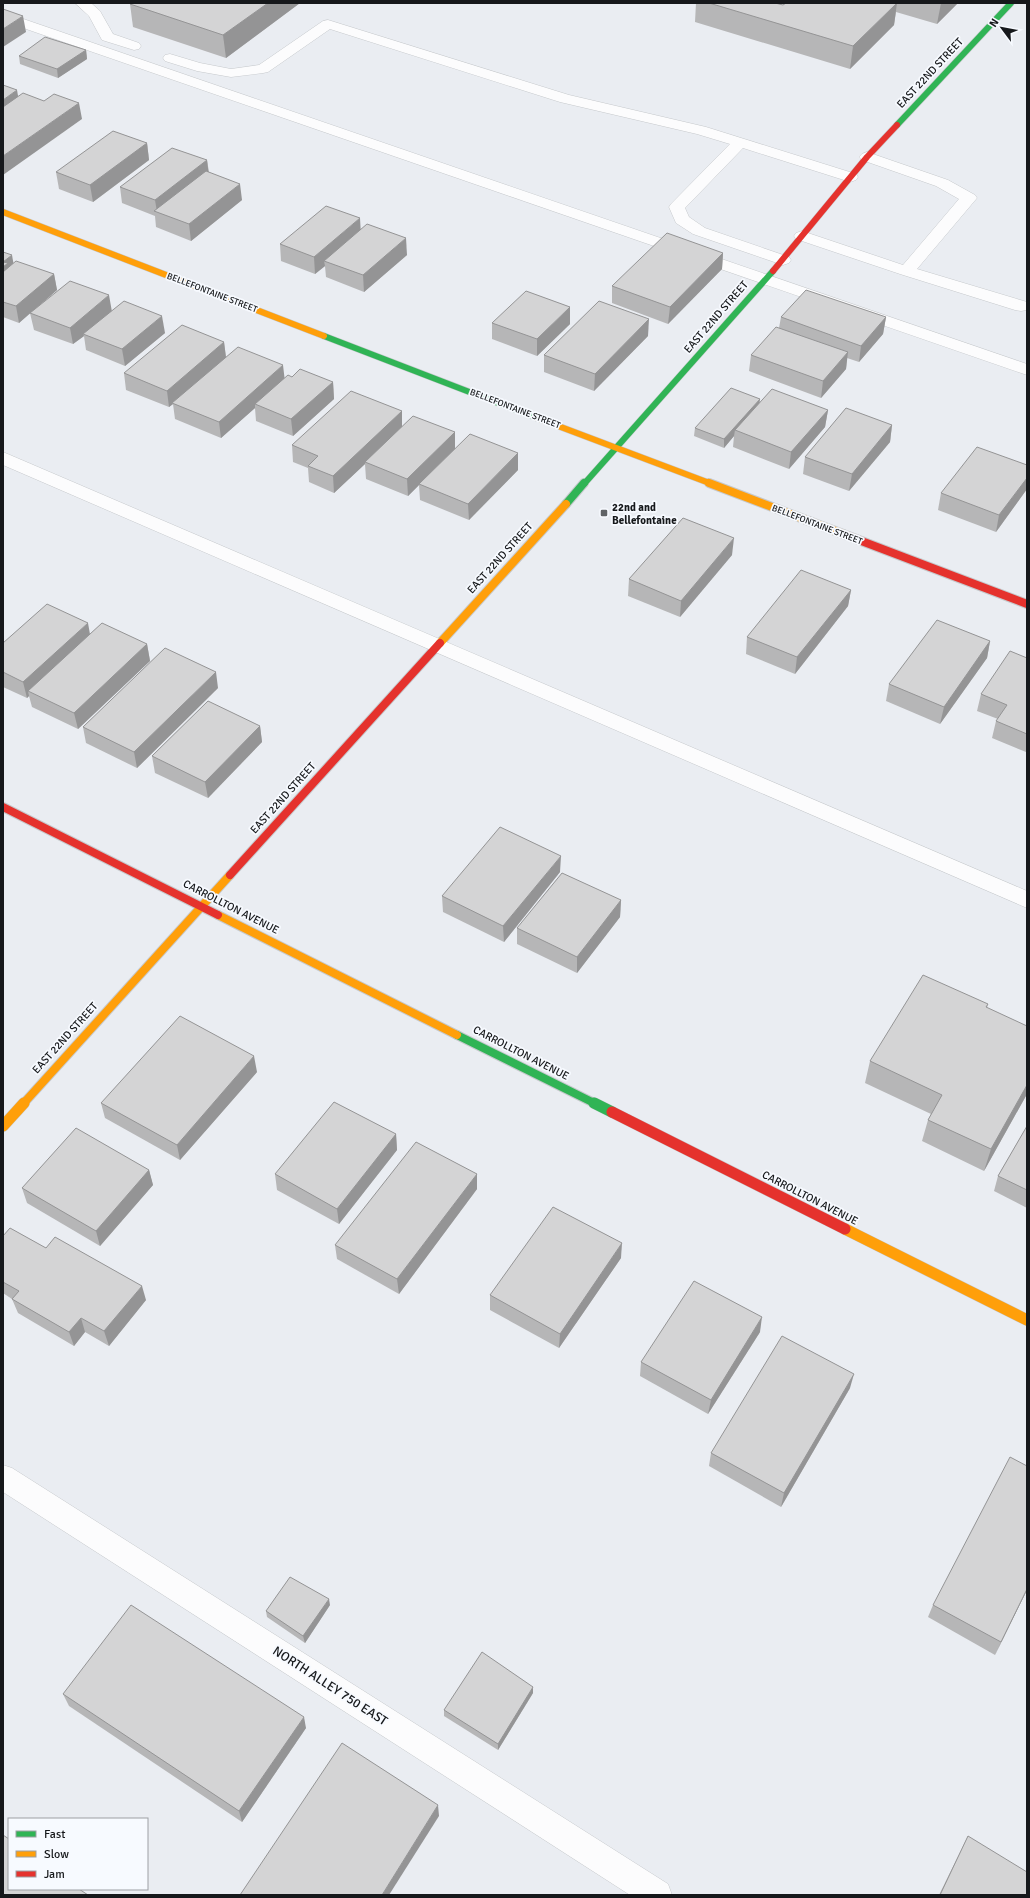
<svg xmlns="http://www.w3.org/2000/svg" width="1030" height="1898" viewBox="0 0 1030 1898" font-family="Signika,sans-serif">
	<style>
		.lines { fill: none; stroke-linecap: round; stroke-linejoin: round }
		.lane-casing { stroke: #c6c9cc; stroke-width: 1 }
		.fast-far2-casing { stroke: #c6c9cc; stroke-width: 7 }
		.fast-far1-casing { stroke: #c6c9cc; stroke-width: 10 }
		.fast-casing { stroke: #c6c9cc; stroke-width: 12 }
		.slow-far2-casing { stroke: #c6c9cc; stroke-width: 7 }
		.slow-far1-casing { stroke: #c6c9cc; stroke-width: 10 }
		.slow-casing { stroke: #c6c9cc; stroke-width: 12 }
		.jam-far2-casing { stroke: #c6c9cc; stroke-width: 7 }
		.jam-far1-casing { stroke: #c6c9cc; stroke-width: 10 }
		.jam-casing { stroke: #c6c9cc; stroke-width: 12 }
		.lane { fill: #fcfcfd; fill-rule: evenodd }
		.fast-far2 { stroke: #30b455; stroke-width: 6 }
		.fast-far1 { stroke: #30b455; stroke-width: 8 }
		.fast { stroke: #30b455; stroke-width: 11 }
		.slow-far2 { stroke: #ff9f0a; stroke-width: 6 }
		.slow-far1 { stroke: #ff9f0a; stroke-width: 8 }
		.slow { stroke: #ff9f0a; stroke-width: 11 }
		.jam-far2 { stroke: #e5322d; stroke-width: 6 }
		.jam-far1 { stroke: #e5322d; stroke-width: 8 }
		.jam { stroke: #e5322d; stroke-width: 11 }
		.wall { fill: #b6b6b7 }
		.shaded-wall { fill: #949495 }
		.building { fill: #d4d4d5; stroke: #949495 }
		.poi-dot { fill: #606366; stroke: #f7faff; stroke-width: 1.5 }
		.labels { text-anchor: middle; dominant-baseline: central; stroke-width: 3.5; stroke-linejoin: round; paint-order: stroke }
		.far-street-label { font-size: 9px; fill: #16181b; stroke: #f7faff }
		.street-label { font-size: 11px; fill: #16181b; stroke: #f7faff }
		.poi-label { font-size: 11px; font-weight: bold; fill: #16181b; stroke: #f7faff; text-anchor: start }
		.near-street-label { font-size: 13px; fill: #16181b; stroke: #f7faff }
	</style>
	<rect width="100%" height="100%" fill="#eaedf2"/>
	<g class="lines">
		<g class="lane-casing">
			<g id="lane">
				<polygon points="75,3 91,3 100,11 113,34 139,43 141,46 139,49 134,50 102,40 89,16"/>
				<polygon points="3,12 1027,364 1027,375 3,21"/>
				<polygon points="328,20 569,95 706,127 856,174 858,177 856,180 850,182 844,180 743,148 685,208 689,217 705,228 789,257 791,260 789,263 783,265 693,234 676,223 669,207 671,204 730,144 697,134 560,102 330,29 268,72 263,73 231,77 197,71 165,61 163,58 165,55 170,54 200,63 231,69 259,65 323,21"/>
				<polygon points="867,152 948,180 975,195 977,198 917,269 1027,302 1027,310 1021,311 1015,310 900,274 796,239 794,236 796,233 802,231 903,265 959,199 936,186 862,160 859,157 862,154"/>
				<polygon points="3,452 1027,891 1027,908 3,465"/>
				<polygon points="3,1465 12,1468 668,1884 672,1895 630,1895 3,1492"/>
			</g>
		</g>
		<g class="fast-far2-casing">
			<g id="fast-far2">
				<polyline points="897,125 1011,3"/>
				<polyline points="324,336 537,418"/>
				<polyline points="584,484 773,271"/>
			</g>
		</g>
		<g class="fast-far1-casing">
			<g id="fast-far1">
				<polyline points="566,504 584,483"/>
				<polyline points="457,1035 596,1104"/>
			</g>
		</g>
		<g class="fast-casing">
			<polyline id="fast" points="594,1103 612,1112"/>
		</g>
		<g class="slow-far2-casing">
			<g id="slow-far2">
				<polyline points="3,212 324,336"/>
				<polyline points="537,418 712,484"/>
			</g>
		</g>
		<g class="slow-far1-casing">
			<g id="slow-far1">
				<polyline points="709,483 843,534"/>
				<polyline points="440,643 566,504"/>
				<polyline points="218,915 457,1035"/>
				<polyline points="23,1104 230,875"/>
			</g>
		</g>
		<g class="slow-casing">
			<g id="slow">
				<polyline points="3,1126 24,1103"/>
				<polyline points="845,1229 1027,1320"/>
			</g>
		</g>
		<g class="jam-far2-casing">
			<polyline id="jam-far2" points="773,271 867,157 897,125"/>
		</g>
		<g class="jam-far1-casing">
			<g id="jam-far1">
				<polyline points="843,534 1027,604"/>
				<polyline points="3,807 218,915"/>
				<polyline points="230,875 440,643"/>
			</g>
		</g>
		<g class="jam-casing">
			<polyline id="jam" points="612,1112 845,1229"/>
		</g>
		<use href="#lane" class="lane"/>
		<use href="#fast-far2" class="fast-far2"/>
		<use href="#fast-far1" class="fast-far1"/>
		<use href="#fast" class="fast"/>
		<use href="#slow-far2" class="slow-far2"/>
		<use href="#slow-far1" class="slow-far1"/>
		<use href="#slow" class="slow"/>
		<use href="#jam-far2" class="jam-far2"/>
		<use href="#jam-far1" class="jam-far1"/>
		<use href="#jam" class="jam"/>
	</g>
	<g class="wall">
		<polygon points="300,3 226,58 133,27 130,4"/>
		<polygon points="696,3 775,3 783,5 786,3 958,3 937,24 896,12 894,25 850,69 695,22"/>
		<polygon points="86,50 87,59 58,78 20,64 19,56"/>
		<polygon points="147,143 149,160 93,202 59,189 56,172"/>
		<polygon points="207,160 209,172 242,200 191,241 156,227 155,216 122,203 120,187"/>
		<polygon points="361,230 407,255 364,292 326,277 325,266 315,274 281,261 280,244"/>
		<polygon points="3,252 13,263 54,274 57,290 38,307 112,311 165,333 125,366 86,350 84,336 73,344 34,330 30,313 19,323 3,317"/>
		<polygon points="723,253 722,269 668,324 612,303 612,286"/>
		<polygon points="781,317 886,317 883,334 859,362 847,358 846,369 821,398 749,371 751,355 779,328"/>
		<polygon points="492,323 570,324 537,356 492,339"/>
		<polygon points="648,336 594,391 544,372 544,355"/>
		<polygon points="224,342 226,357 284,378 292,377 333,382 334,399 293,436 256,421 255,408 221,438 175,419 173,404 169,407 126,390 124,373"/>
		<polygon points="760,402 828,410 825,427 789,469 733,447 734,436 724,448 694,436 695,428"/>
		<polygon points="402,411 402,426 455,432 455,448 518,470 469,520 420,500 419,485 408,496 366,479 365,464 334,493 309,482 308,468 293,462 292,445"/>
		<polygon points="892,425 890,442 849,491 803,474 805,457"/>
		<polygon points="1027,465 1027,489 996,532 938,510 941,493"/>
		<polygon points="732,555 680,617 628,596 629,579"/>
		<polygon points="851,590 848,606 795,674 746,654 747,637"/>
		<polygon points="90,634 147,644 150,661 78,729 32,707 29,696 27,698 3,687 3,643"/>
		<polygon points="990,641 987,658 940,724 886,701 889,684"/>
		<polygon points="1027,658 1027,751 1026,752 992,738 996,721 998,719 977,711 981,694"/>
		<polygon points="218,688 137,768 86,743 83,727"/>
		<polygon points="260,726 262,742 208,798 155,773 152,756"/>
		<polygon points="560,872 504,942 443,912 442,896"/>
		<polygon points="621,900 620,917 577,973 517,944 517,928"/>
		<polygon points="988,1004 987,1008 1027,1094 984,1171 922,1141 928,1120 931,1114 865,1083 870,1061"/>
		<polygon points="257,1072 180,1160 105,1118 101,1103"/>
		<polygon points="1027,1126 1027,1208 994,1191 998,1176"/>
		<polygon points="396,1134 397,1150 339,1224 277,1190 275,1174"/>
		<polygon points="149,1170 153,1185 100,1246 27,1203 22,1188"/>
		<polygon points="477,1174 477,1189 399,1294 337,1259 335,1245"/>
		<polygon points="3,1236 46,1248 146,1300 109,1346 85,1332 74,1346 18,1313 12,1299 3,1293"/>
		<polygon points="621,1258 559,1348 490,1310 490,1295"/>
		<polygon points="760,1332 708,1414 640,1376 641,1362"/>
		<polygon points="850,1388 781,1507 709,1466 711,1453"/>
		<polygon points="1027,1590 995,1655 928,1617 933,1605"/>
		<polygon points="330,1605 305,1643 267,1617 266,1611"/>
		<polygon points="533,1693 498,1750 444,1716 444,1710"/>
		<polygon points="63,1694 306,1728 242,1822 69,1706"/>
		<polygon points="968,1836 1027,1895 939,1895"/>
	</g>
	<g class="shaded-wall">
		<polygon points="268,3 300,3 226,58 223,35"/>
		<polygon points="897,3 894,25 850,69 853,46"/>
		<polygon points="941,3 958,3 937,24"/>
		<polygon points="23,16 26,32 3,47 3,29"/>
		<polygon points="86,50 87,59 58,78 57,69"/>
		<polygon points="17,90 20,107 3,118 3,100"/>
		<polygon points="79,103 82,119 3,175 3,156"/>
		<polygon points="147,143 149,160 93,202 90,185"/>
		<polygon points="207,160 209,177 157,212 155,200"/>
		<polygon points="240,184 242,200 191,241 189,224"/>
		<polygon points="360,218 361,235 324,261 325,266 315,274 314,257"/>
		<polygon points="406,238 407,255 364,292 363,275"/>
		<polygon points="723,253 722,269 668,324 670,307"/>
		<polygon points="12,255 15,272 3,286 3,262"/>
		<polygon points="54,274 57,290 19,323 16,306"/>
		<polygon points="109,295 112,312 83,334 84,336 73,344 70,328"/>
		<polygon points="570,307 570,324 537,356 537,339"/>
		<polygon points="162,316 165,333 125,366 122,349"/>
		<polygon points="886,317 883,334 859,362 861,346"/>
		<polygon points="649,319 648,336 594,391 595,374"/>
		<polygon points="224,342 226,358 172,403 173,404 169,407 167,391"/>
		<polygon points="848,352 846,369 821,398 823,381"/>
		<polygon points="283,365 285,382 255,404 255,408 221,438 219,422"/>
		<polygon points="333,382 334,399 293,436 291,419"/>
		<polygon points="760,399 759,408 735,430 734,436 724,448 724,439"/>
		<polygon points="828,410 825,427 789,469 791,452"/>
		<polygon points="402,411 402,428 365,462 365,464 334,493 333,476"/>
		<polygon points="892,425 890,442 849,491 852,474"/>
		<polygon points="455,432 455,449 419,484 419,485 408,496 407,479"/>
		<polygon points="518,453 518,470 469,520 468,504"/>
		<polygon points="1027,478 1027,489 996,532 999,515"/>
		<polygon points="734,538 732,555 680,617 681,601"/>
		<polygon points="851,590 848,606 795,674 797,657"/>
		<polygon points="88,623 91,640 28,691 29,696 27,698 23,682"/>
		<polygon points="990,641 987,658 940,724 944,707"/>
		<polygon points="147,644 150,661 78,729 74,713"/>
		<polygon points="216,672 218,688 137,768 134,752"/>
		<polygon points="260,726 262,742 208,798 205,782"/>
		<polygon points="561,856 560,872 504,942 503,926"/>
		<polygon points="621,900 620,917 577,973 577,957"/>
		<polygon points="254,1056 257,1072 180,1160 177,1145"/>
		<polygon points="1027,1085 1027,1094 984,1171 991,1149"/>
		<polygon points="396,1134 397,1150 339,1224 337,1209"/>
		<polygon points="149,1170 153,1185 100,1246 96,1231"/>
		<polygon points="477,1174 477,1189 399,1294 397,1279"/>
		<polygon points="622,1243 621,1258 559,1348 560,1334"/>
		<polygon points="142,1286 146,1300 109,1346 104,1331"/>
		<polygon points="762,1317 760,1332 708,1414 711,1400"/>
		<polygon points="81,1318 85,1332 74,1346 69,1332"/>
		<polygon points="854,1374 850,1388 781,1507 784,1493"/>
		<polygon points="1027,1589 1027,1590 995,1655 1001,1642"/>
		<polygon points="329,1599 330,1605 305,1643 303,1636"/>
		<polygon points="533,1687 533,1693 498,1750 498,1744"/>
		<polygon points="304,1717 306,1728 242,1822 239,1811"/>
		<polygon points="438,1805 439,1816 389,1895 382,1895"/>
	</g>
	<g class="building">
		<polygon points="132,3 268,3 223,35 130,4"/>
		<polygon points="709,3 775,3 783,5 786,3 897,3 853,46"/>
		<polygon points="3,9 23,16 3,29"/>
		<polygon points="45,37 86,50 57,69 19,56"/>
		<polygon points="3,85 17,90 3,100"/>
		<polygon points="23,93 44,101 54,94 79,103 3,156 3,107"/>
		<polygon points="113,131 147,143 90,185 56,172"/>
		<polygon points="172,148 207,160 155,200 120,187"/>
		<polygon points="206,171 240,184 189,224 154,211"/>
		<polygon points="326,206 360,218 314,257 280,244"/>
		<polygon points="367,224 406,238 363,275 324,261"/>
		<polygon points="667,233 723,253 670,307 612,286"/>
		<polygon points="3,252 12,255 3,262 8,263 3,267"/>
		<polygon points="16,261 54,274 16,306 3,302 3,272"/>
		<polygon points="70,281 109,295 70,328 30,313"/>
		<polygon points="806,290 886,317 861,346 781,317"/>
		<polygon points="526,291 570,307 537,339 492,323"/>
		<polygon points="124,301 162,316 122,349 83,334"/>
		<polygon points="599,301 649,319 595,374 544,355"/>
		<polygon points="182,325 224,342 167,391 124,373"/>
		<polygon points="776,327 848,352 823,381 751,355"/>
		<polygon points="238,347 283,365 219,422 172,403"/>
		<polygon points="300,369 333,382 291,419 255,404 288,375 292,377"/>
		<polygon points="731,388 760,399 724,439 695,428"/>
		<polygon points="772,389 828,410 791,452 735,430"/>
		<polygon points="351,391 402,411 333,476 308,466 318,456 292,445"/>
		<polygon points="846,408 892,425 852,474 805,457"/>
		<polygon points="413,416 455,432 407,479 365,462"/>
		<polygon points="470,434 518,453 468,504 419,484"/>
		<polygon points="977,447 1027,465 1027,478 999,515 941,493"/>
		<polygon points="683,518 734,538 681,601 629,579"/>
		<polygon points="801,570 851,590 797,657 747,637"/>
		<polygon points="47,604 88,623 23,682 3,672 3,643"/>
		<polygon points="937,620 990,641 944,707 889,684"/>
		<polygon points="102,623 147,644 74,713 28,691"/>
		<polygon points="165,648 216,672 134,752 83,727"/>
		<polygon points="1010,651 1027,658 1027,734 996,721 1007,705 981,694"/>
		<polygon points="208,701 260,726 205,782 152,756"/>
		<polygon points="500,827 561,856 503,926 442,896"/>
		<polygon points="562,873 621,900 577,957 517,928"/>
		<polygon points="923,975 988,1004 986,1007 1027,1026 1027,1085 991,1149 928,1120 942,1095 870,1061"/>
		<polygon points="180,1016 254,1056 177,1145 101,1103"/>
		<polygon points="334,1102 396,1134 337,1209 275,1174"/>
		<polygon points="1027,1126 1027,1190 998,1176"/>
		<polygon points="76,1128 149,1170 96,1231 22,1188"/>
		<polygon points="416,1142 477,1174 397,1279 335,1245"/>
		<polygon points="553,1207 622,1243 560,1334 490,1295"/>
		<polygon points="10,1228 46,1248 55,1237 142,1286 104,1331 81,1318 69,1332 12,1299 19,1291 3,1282 3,1236"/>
		<polygon points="694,1281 762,1317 711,1400 641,1362"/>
		<polygon points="782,1336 854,1374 784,1493 711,1453"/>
		<polygon points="1010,1457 1027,1466 1027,1589 1001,1642 933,1605"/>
		<polygon points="290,1577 329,1599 303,1636 266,1611"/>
		<polygon points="131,1605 304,1717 239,1811 63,1694"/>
		<polygon points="482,1652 533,1687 498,1744 444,1710"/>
		<polygon points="342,1743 438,1805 382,1895 240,1895"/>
		<polygon points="3,1835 9,1839 9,1889 79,1889 88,1895 3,1895"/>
		<polygon points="968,1836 1027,1872 1027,1895 940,1895"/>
	</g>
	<rect class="poi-dot" x="600" y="509" width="8" height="8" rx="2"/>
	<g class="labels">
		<g class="far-street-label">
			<text transform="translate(212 293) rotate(21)">BELLEFONTAINE STREET</text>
			<text transform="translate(515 409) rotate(21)">BELLEFONTAINE STREET</text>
			<text transform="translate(817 525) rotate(21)">BELLEFONTAINE STREET</text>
		</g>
		<g class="street-label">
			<text transform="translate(930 73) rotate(-47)">EAST 22ND STREET</text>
			<text transform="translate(716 317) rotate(-49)">EAST 22ND STREET</text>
			<text transform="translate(500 558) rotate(-48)">EAST 22ND STREET</text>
			<text transform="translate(283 798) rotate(-48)">EAST 22ND STREET</text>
			<text transform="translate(231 907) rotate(27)">CARROLLTON AVENUE</text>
			<text transform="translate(65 1038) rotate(-48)">EAST 22ND STREET</text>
			<text transform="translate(521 1053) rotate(27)">CARROLLTON AVENUE</text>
			<text transform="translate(810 1198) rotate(27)">CARROLLTON AVENUE</text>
		</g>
		<g class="poi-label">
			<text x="612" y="507">22nd and<tspan x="612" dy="13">Bellefontaine</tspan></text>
		</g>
		<g class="near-street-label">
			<text transform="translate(330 1686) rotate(33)">NORTH ALLEY 750 EAST</text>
		</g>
	</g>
	<rect width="1030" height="1898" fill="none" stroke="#16181b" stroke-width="8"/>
	<rect x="8" y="1818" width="140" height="72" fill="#f7faff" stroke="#9da0a4"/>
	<rect x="16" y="1831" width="20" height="6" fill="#30b455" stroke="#9da0a4"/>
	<text x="44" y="1838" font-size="12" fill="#16181b">Fast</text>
	<rect x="16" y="1851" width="20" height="6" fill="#ff9f0a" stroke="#9da0a4"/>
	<text x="44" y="1858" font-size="12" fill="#16181b">Slow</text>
	<rect x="16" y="1871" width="20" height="6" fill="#e5322d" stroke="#9da0a4"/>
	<text x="44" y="1878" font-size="12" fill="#16181b">Jam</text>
	<g transform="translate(1002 28) rotate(302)" stroke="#f7faff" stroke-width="3" paint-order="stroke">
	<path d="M0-3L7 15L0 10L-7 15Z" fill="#16181b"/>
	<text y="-6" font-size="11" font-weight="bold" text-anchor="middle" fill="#16181b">N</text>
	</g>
</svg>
